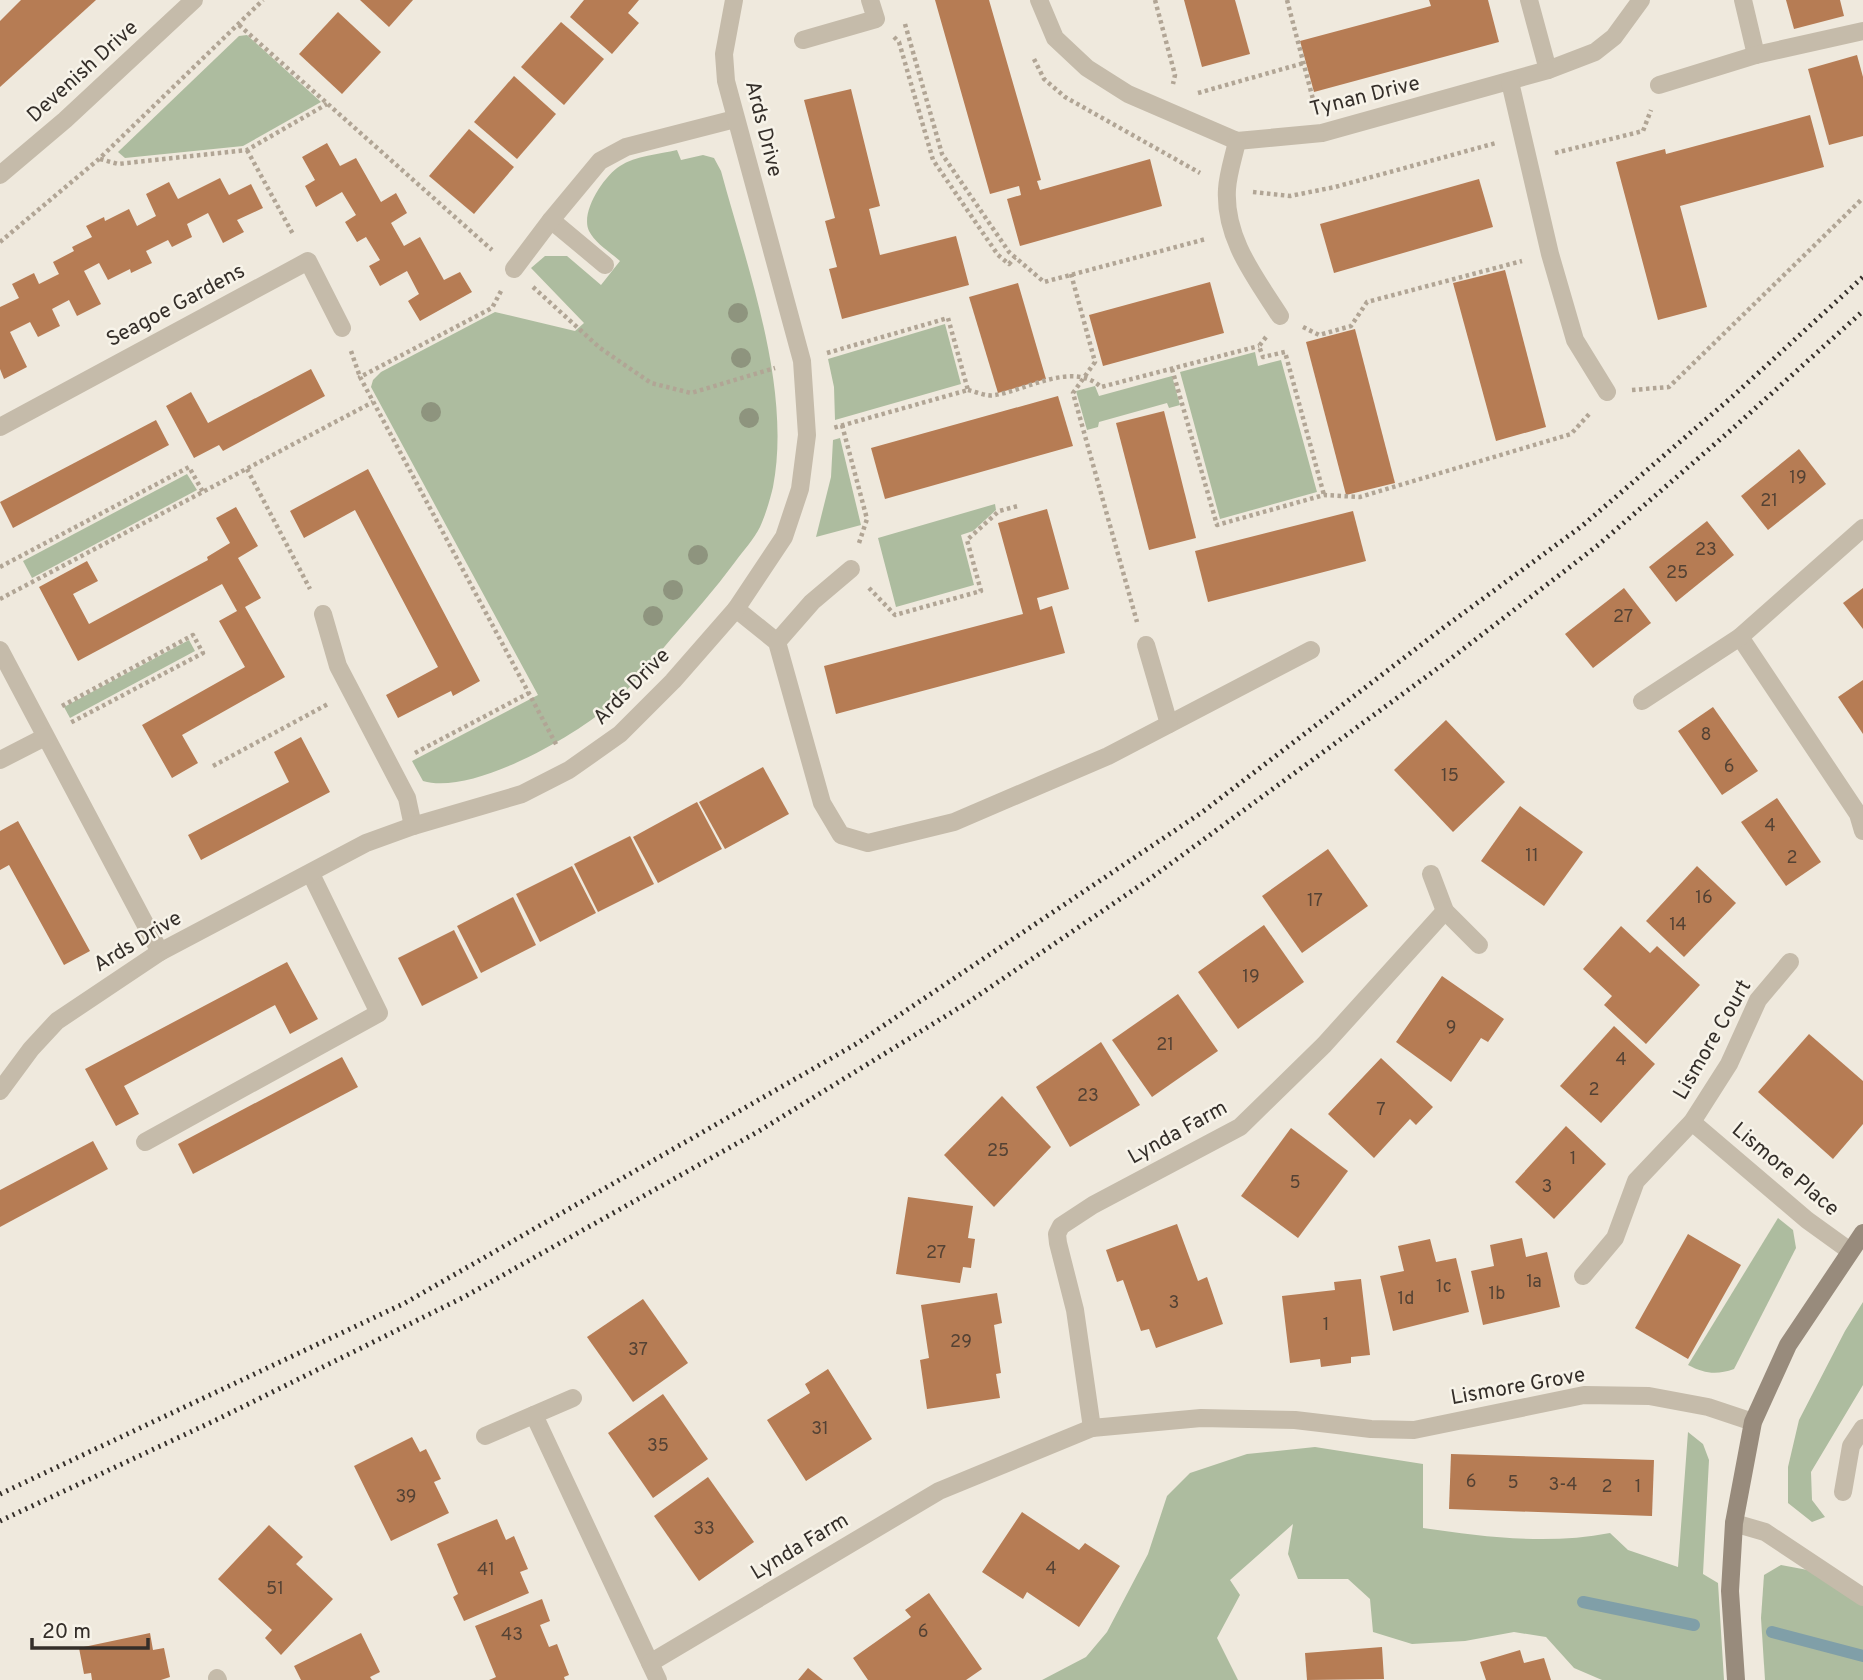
<svg xmlns="http://www.w3.org/2000/svg" width="1863" height="1680" viewBox="0 0 1863 1680" font-family="Overpass,sans-serif">
	<style>
		.green { fill: #adbc9f }
		.lines { fill: none; stroke-linecap: round; stroke-linejoin: round }
		.stream { stroke: #809fa8; stroke-width: 12 }
		.building { fill: #b67c54 }
		.path { stroke: #b1a595; stroke-width: 4.5; stroke-dasharray: 3.5 3.5; stroke-linecap: butt }
		.lane { stroke: #c5bbaa; stroke-width: 18 }
		.street { stroke: #c5bbaa; stroke-width: 18 }
		.secondary { stroke: #988b7c; stroke-width: 18 }
		.rail { stroke: #342e29; stroke-width: 5; stroke-dasharray: 2 5; stroke-linecap: butt }
		.tree { fill: #8e947e }
		.labels { text-anchor: middle; dominant-baseline: central; stroke-width: 5; stroke-linejoin: round; paint-order: stroke }
		.number-label { font-size: 18px; fill: #544234 }
		.street-label { font-size: 21px; fill: #342e29; stroke: #f7f3e9 }
	</style>
	<rect width="100%" height="100%" fill="#efe9dd"/>
	<g class="green">
		<polygon points="247,35 321,102 243,146 125,158 118,152 239,36"/>
		<path d="M 677,150 L 681,160 L 703,155 L 714,158 L 721,171 C 747,267 792,388 773,487 C 770,500 765,516 760,527 C 754,539 743,551 735,562 C 715,589 693,614 671,639 C 653,660 635,684 614,702 C 578,735 472,796 423,781 L 412,761 L 538,695 L 371,387 L 373,380 L 381,372 L 495,312 L 575,331 L 584,323 L 531,268 L 545,256 L 567,256 L 601,285 L 620,261 C 610,252 595,243 589,231 C 580,212 604,176 620,166 C 635,156 660,154 677,150 Z"/>
		<polygon points="945,324 961,384 835,420 834,387 828,359"/>
		<polygon points="1255,352 1258,366 1281,360 1317,492 1220,519 1180,372"/>
		<polygon points="1172,376 1180,405 1169,408 1167,403 1099,422 1098,427 1087,430 1076,391 1095,386 1099,396"/>
		<polygon points="840,438 861,525 816,537 831,477 833,440"/>
		<polygon points="187,474 197,490 32,578 23,561"/>
		<polygon points="995,504 996,510 973,531 961,535 974,585 896,607 878,538"/>
		<polygon points="189,640 195,651 70,718 64,707"/>
		<path d="M 1778,1218 L 1793,1230 L 1796,1248 L 1734,1369 C 1717,1375 1705,1374 1688,1365 Z"/>
		<polygon points="1863,1302 1863,1385 1811,1472 1812,1500 1825,1517 1812,1522 1788,1503 1788,1467 1799,1420 1845,1331"/>
		<path d="M 1688,1432 L 1703,1444 L 1709,1460 L 1703,1574 L 1718,1583 L 1724,1680 L 1602,1680 L 1574,1668 L 1546,1637 L 1514,1632 L 1465,1641 L 1412,1644 L 1373,1632 L 1370,1599 L 1348,1579 L 1298,1579 L 1288,1554 L 1293,1524 L 1230,1580 L 1240,1595 L 1217,1638 L 1238,1680 L 1042,1680 L 1086,1657 L 1107,1632 L 1148,1554 L 1167,1496 L 1190,1473 L 1247,1454 L 1315,1447 L 1423,1464 L 1423,1528 C 1484,1537 1549,1545 1610,1533 L 1628,1550 L 1678,1567 Z"/>
		<polygon points="1781,1565 1829,1574 1863,1597 1863,1680 1765,1680 1761,1618 1764,1575"/>
	</g>
	<g class="lines">
		<g class="stream">
			<polyline points="1583,1602 1694,1625"/>
			<polyline points="1772,1632 1863,1656"/>
		</g>
	</g>
	<g class="building">
		<polygon points="21,0 96,0 0,87 0,21"/>
		<polygon points="360,0 413,0 389,27"/>
		<polygon points="584,0 639,0 628,13 639,23 612,54 570,17"/>
		<polygon points="935,0 989,0 1041,180 1037,181 1040,190 1150,159 1162,206 1020,246 1007,199 1021,195 1019,186 990,194"/>
		<polygon points="1184,0 1235,0 1250,54 1202,67"/>
		<polygon points="1429,0 1488,0 1499,42 1314,92 1300,41 1431,6"/>
		<polygon points="1786,0 1840,0 1844,16 1794,29"/>
		<polygon points="338,12 381,52 342,94 299,54"/>
		<polygon points="561,22 604,59 564,105 521,67"/>
		<polygon points="1857,55 1863,77 1863,136 1829,145 1808,69"/>
		<polygon points="514,76 556,114 517,159 474,122"/>
		<polygon points="851,89 880,206 869,209 880,255 956,236 969,285 842,319 829,269 837,267 825,221 835,218 804,100"/>
		<polygon points="1810,115 1824,167 1680,206 1707,307 1658,320 1616,162 1665,149 1666,154"/>
		<polygon points="469,129 514,167 474,214 429,176"/>
		<polygon points="327,143 340,166 356,158 381,202 396,193 407,213 391,223 404,246 420,237 444,280 460,272 472,292 420,321 408,301 419,294 407,271 380,286 369,266 380,260 366,237 357,242 345,222 356,215 342,192 316,207 305,186 315,180 302,157"/>
		<polygon points="220,178 229,195 251,184 263,208 237,220 244,232 223,243 208,213 187,224 192,237 172,247 168,240 146,251 152,263 131,273 130,269 108,280 99,263 84,271 101,304 77,316 69,300 52,309 60,326 38,337 30,322 10,332 27,367 4,379 0,369 0,307 19,298 12,284 34,273 39,284 59,274 53,262 74,251 72,247 92,237 86,226 104,217 105,221 129,209 137,226 156,216 146,194 169,182 178,199"/>
		<polygon points="1479,179 1493,227 1334,273 1320,224"/>
		<polygon points="1505,270 1546,427 1496,441 1453,283"/>
		<polygon points="1210,282 1224,333 1103,366 1089,315"/>
		<polygon points="1018,283 1046,379 998,393 969,297"/>
		<polygon points="1355,329 1395,483 1346,495 1306,342"/>
		<polygon points="311,369 325,396 223,451 219,445 194,458 166,406 191,392 208,423"/>
		<polygon points="1058,396 1073,446 885,499 871,448"/>
		<polygon points="1164,411 1196,538 1149,550 1116,423"/>
		<polygon points="156,420 169,445 13,528 0,502"/>
		<polygon points="1799,449 1826,484 1768,530 1741,496"/>
		<polygon points="368,469 480,681 453,696 451,691 398,718 386,695 438,667 355,510 304,538 290,511"/>
		<polygon points="236,507 258,546 238,558 261,598 245,607 285,677 182,735 198,763 172,778 142,725 245,667 219,621 237,611 222,584 78,661 39,587 87,561 98,581 73,594 89,624 208,560 207,557 230,543 216,518"/>
		<polygon points="1047,509 1069,589 1037,598 1040,610 1052,606 1065,653 836,714 824,666 1023,614 998,523"/>
		<polygon points="1353,511 1366,561 1208,602 1195,551"/>
		<polygon points="1707,521 1734,555 1676,602 1649,567"/>
		<polygon points="1624,588 1651,623 1593,668 1565,634"/>
		<polygon points="1863,588 1863,629 1843,603"/>
		<polygon points="1863,680 1863,734 1838,697"/>
		<polygon points="1713,707 1758,771 1722,795 1678,731"/>
		<polygon points="1446,720 1505,782 1453,832 1394,770"/>
		<polygon points="301,737 330,792 201,860 188,835 289,782 274,752"/>
		<polygon points="763,767 789,814 725,849 699,802"/>
		<polygon points="1777,798 1821,862 1786,886 1741,822"/>
		<polygon points="697,802 722,849 658,883 633,837"/>
		<polygon points="1520,806 1583,852 1544,906 1481,861"/>
		<polygon points="18,821 90,951 64,965 9,865 0,870 0,831"/>
		<polygon points="630,836 654,884 598,912 574,864"/>
		<polygon points="1328,849 1368,906 1302,953 1262,896"/>
		<polygon points="572,866 596,913 540,942 516,894"/>
		<polygon points="1697,866 1736,903 1684,957 1646,921"/>
		<polygon points="513,897 536,945 481,973 457,926"/>
		<polygon points="1264,925 1304,982 1238,1029 1198,972"/>
		<polygon points="1621,926 1650,953 1657,946 1700,985 1646,1044 1604,1005 1612,996 1583,969"/>
		<polygon points="454,930 478,978 422,1006 398,958"/>
		<polygon points="287,962 318,1019 290,1034 275,1005 124,1086 139,1114 116,1126 85,1069"/>
		<polygon points="1442,976 1504,1019 1488,1042 1481,1038 1451,1082 1396,1042"/>
		<polygon points="1178,994 1218,1051 1152,1097 1112,1040"/>
		<polygon points="1614,1026 1655,1064 1601,1123 1560,1086"/>
		<polygon points="1809,1034 1863,1081 1863,1124 1833,1159 1758,1092"/>
		<polygon points="1101,1042 1140,1105 1070,1147 1036,1087"/>
		<polygon points="342,1057 358,1087 193,1174 178,1144"/>
		<polygon points="1381,1058 1433,1107 1416,1125 1410,1119 1374,1158 1328,1114"/>
		<polygon points="1002,1096 1051,1147 994,1207 944,1155"/>
		<polygon points="1566,1126 1606,1164 1554,1219 1515,1182"/>
		<polygon points="1291,1128 1348,1171 1298,1238 1241,1196"/>
		<polygon points="93,1141 108,1169 0,1227 0,1190"/>
		<polygon points="908,1197 973,1206 968,1238 975,1239 971,1268 963,1267 960,1283 896,1274"/>
		<polygon points="1177,1224 1198,1281 1207,1277 1223,1324 1156,1348 1149,1329 1141,1331 1123,1280 1117,1282 1106,1250"/>
		<polygon points="1688,1234 1741,1265 1688,1359 1635,1328"/>
		<polygon points="1522,1238 1526,1257 1547,1252 1560,1307 1483,1325 1471,1271 1494,1266 1490,1245"/>
		<polygon points="1430,1239 1436,1262 1456,1258 1469,1312 1393,1331 1380,1276 1404,1271 1398,1246"/>
		<polygon points="1361,1279 1370,1355 1351,1357 1351,1363 1321,1367 1320,1359 1290,1363 1282,1296 1335,1290 1334,1282"/>
		<polygon points="997,1293 1002,1323 994,1325 1001,1373 996,1374 1000,1398 927,1409 920,1360 929,1358 921,1305"/>
		<polygon points="643,1299 688,1363 633,1402 587,1337"/>
		<polygon points="828,1369 872,1439 806,1481 767,1420 810,1393 805,1384"/>
		<polygon points="663,1394 708,1459 653,1498 608,1433"/>
		<polygon points="412,1437 420,1452 426,1449 441,1479 434,1482 449,1513 391,1541 354,1466"/>
		<polygon points="1451,1454 1654,1460 1652,1516 1449,1509"/>
		<polygon points="708,1477 754,1542 699,1581 654,1516"/>
		<polygon points="1022,1512 1079,1550 1085,1543 1120,1566 1079,1627 1027,1592 1023,1599 982,1572"/>
		<polygon points="497,1519 506,1540 514,1536 528,1569 520,1572 529,1593 464,1621 453,1597 458,1594 437,1544"/>
		<polygon points="269,1525 303,1557 296,1564 333,1599 281,1655 265,1638 272,1630 218,1579"/>
		<polygon points="929,1593 982,1669 966,1680 868,1680 853,1658 911,1617 905,1610"/>
		<polygon points="542,1599 550,1621 540,1625 549,1647 557,1644 569,1675 564,1677 565,1680 489,1680 496,1677 475,1626"/>
		<polygon points="150,1633 153,1650 164,1648 170,1677 161,1680 92,1680 91,1673 84,1674 79,1648"/>
		<polygon points="361,1633 380,1672 370,1677 372,1680 301,1680 294,1666"/>
		<polygon points="1382,1647 1384,1679 1307,1680 1305,1653"/>
		<polygon points="1520,1650 1524,1663 1544,1658 1551,1680 1486,1680 1480,1662"/>
		<polygon points="808,1668 823,1680 798,1680"/>
	</g>
	<g class="lines">
		<g class="path">
			<polyline points="1155,0 1175,75 1173,84"/>
			<polyline points="1287,0 1315,107"/>
			<polyline points="905,24 942,154 1009,252 1044,282 1206,239"/>
			<polyline points="239,25 492,250"/>
			<polyline points="894,37 899,42 933,160 998,255 1009,264 1015,257"/>
			<polyline points="1034,59 1044,79 1065,97 1200,173"/>
			<polyline points="1198,93 1304,63"/>
			<polyline points="247,150 294,236"/>
			<polyline points="1555,153 1643,131 1651,110"/>
			<polyline points="100,159 118,164 247,150 327,104"/>
			<polyline points="1253,192 1290,196 1335,187 1496,143"/>
			<polyline points="0,242 99,159 263,0"/>
			<polyline points="1071,274 1095,362 1073,393 1137,622"/>
			<polyline points="533,287 600,348 651,383 691,393 775,368"/>
			<polyline points="501,291 492,308 360,377 557,746"/>
			<polyline points="1303,327 1319,335 1351,326 1367,302 1522,261"/>
			<polyline points="1266,337 1259,346 1263,357 1285,352 1324,495"/>
			<polyline points="351,351 360,377"/>
			<polyline points="827,353 948,318 968,390 833,428"/>
			<polyline points="1172,369 1217,525 1324,495 1360,497 1571,434 1591,412"/>
			<path d="M 968,390 C 977,392 987,397 995,395 C 1027,390 1073,361 1101,387 L 1259,346"/>
			<polyline points="1632,390 1669,387 1863,198"/>
			<polyline points="842,425 867,519 859,543"/>
			<polyline points="247,469 310,589"/>
			<polyline points="0,567 189,467 203,492"/>
			<polyline points="869,588 895,615 981,591 967,540 999,511 1018,506"/>
			<polyline points="0,599 373,402"/>
			<polyline points="62,706 193,635 203,653 70,723"/>
			<polyline points="415,753 529,693"/>
			<polyline points="213,766 328,704"/>
		</g>
		<g class="lane">
			<polyline points="1529,0 1548,70"/>
			<polyline points="1743,0 1756,55"/>
			<polyline points="803,40 876,19 870,0"/>
			<polyline points="1659,85 1756,55 1863,31"/>
			<polyline points="736,609 777,642 822,803 841,835 868,843 954,822 1108,756 1311,650"/>
			<polyline points="777,642 812,602 851,569"/>
			<polyline points="1146,645 1169,724"/>
			<polyline points="145,1142 379,1013 311,874"/>
		</g>
		<g class="street">
			<polyline points="1039,0 1055,38 1087,68 1128,94 1237,141 1322,133 1548,70 1595,52 1614,37 1641,0"/>
			<polyline points="1510,82 1550,254 1575,340 1607,392"/>
			<path d="M 1237,141 C 1234,156 1228,173 1227,189 C 1224,238 1255,277 1280,316"/>
			<polyline points="0,175 65,120 194,0"/>
			<polyline points="551,220 605,265"/>
			<polyline points="514,269 551,220 600,161 626,147 735,119"/>
			<polyline points="0,427 308,261 342,328"/>
			<polyline points="323,614 338,666 407,798 413,826"/>
			<polyline points="1740,637 1858,814 1863,831"/>
			<polyline points="0,650 160,952"/>
			<polyline points="1642,701 1740,637 1863,528"/>
			<polyline points="0,760 45,737"/>
			<polyline points="1431,874 1445,911 1479,945"/>
			<polyline points="0,1091 31,1049 57,1021 160,952 366,843 413,826 522,794 569,770 620,734 673,681 736,609 784,537 800,489 807,435 802,361 726,81 724,54 734,0"/>
			<polyline points="1692,1122 1807,1220 1850,1251"/>
			<polyline points="1583,1276 1615,1238 1636,1181 1692,1122 1729,1064 1758,1000 1790,962"/>
			<polyline points="534,1415 658,1680"/>
			<polyline points="1092,1428 1075,1310 1058,1243 1057,1234 1061,1226 1093,1205 1240,1127 1324,1045 1445,911"/>
			<polyline points="485,1436 573,1398"/>
			<polyline points="1843,1492 1851,1446 1863,1428"/>
			<polyline points="1734,1523 1765,1532 1863,1597"/>
			<polyline points="650,1663 939,1491 1092,1428 1201,1418 1295,1420 1371,1429 1414,1430 1584,1395 1649,1396 1708,1407 1753,1422"/>
			<polyline points="217,1678 218,1680"/>
		</g>
		<polyline class="secondary" points="1736,1680 1730,1591 1734,1523 1753,1422 1788,1345 1863,1233"/>
		<g class="rail">
			<polyline points="0,1494 405,1303 856,1044 1201,813 1443,628 1582,526 1732,397 1863,277"/>
			<polyline points="0,1521 216,1420 464,1297 759,1131 970,1001 1151,878 1449,660 1597,546 1731,430 1863,311"/>
		</g>
	</g>
	<g class="tree">
		<circle cx="738" cy="313" r="10"/>
		<circle cx="741" cy="358" r="10"/>
		<circle cx="431" cy="412" r="10"/>
		<circle cx="749" cy="418" r="10"/>
		<circle cx="698" cy="555" r="10"/>
		<circle cx="673" cy="590" r="10"/>
		<circle cx="653" cy="616" r="10"/>
	</g>
	<g class="labels">
		<g class="number-label">
			<text x="1798" y="478">19</text>
			<text x="1769" y="501">21</text>
			<text x="1706" y="550">23</text>
			<text x="1677" y="573">25</text>
			<text x="1623" y="617">27</text>
			<text x="1706" y="735">8</text>
			<text x="1729" y="767">6</text>
			<text x="1450" y="776">15</text>
			<text x="1770" y="826">4</text>
			<text x="1532" y="856">11</text>
			<text x="1792" y="858">2</text>
			<text x="1704" y="898">16</text>
			<text x="1315" y="901">17</text>
			<text x="1678" y="925">14</text>
			<text x="1251" y="977">19</text>
			<text x="1451" y="1028">9</text>
			<text x="1165" y="1045">21</text>
			<text x="1621" y="1060">4</text>
			<text x="1594" y="1090">2</text>
			<text x="1088" y="1096">23</text>
			<text x="1381" y="1110">7</text>
			<text x="998" y="1151">25</text>
			<text x="1573" y="1159">1</text>
			<text x="1295" y="1183">5</text>
			<text x="1547" y="1187">3</text>
			<text x="936" y="1253">27</text>
			<text x="1534" y="1282">1a</text>
			<text x="1444" y="1287">1c</text>
			<text x="1497" y="1294">1b</text>
			<text x="1406" y="1299">1d</text>
			<text x="1174" y="1303">3</text>
			<text x="1326" y="1325">1</text>
			<text x="961" y="1342">29</text>
			<text x="638" y="1350">37</text>
			<text x="820" y="1429">31</text>
			<text x="658" y="1446">35</text>
			<text x="1471" y="1482">6</text>
			<text x="1513" y="1483">5</text>
			<text x="1563" y="1485">3-4</text>
			<text x="1607" y="1487">2</text>
			<text x="1638" y="1487">1</text>
			<text x="406" y="1497">39</text>
			<text x="704" y="1529">33</text>
			<text x="1051" y="1569">4</text>
			<text x="486" y="1570">41</text>
			<text x="275" y="1589">51</text>
			<text x="923" y="1632">6</text>
			<text x="512" y="1635">43</text>
		</g>
		<g class="street-label">
			<text transform="translate(83 72) rotate(-42)">Devenish Drive</text>
			<text transform="translate(1365 97) rotate(-14)">Tynan Drive</text>
			<text transform="translate(763 129) rotate(76)">Ards Drive</text>
			<text transform="translate(176 306) rotate(-28)">Seagoe Gardens</text>
			<text transform="translate(632 687) rotate(-45)">Ards Drive</text>
			<text transform="translate(138 942) rotate(-31)">Ards Drive</text>
			<text transform="translate(1713 1040) rotate(-60)">Lismore Court</text>
			<text transform="translate(1178 1133) rotate(-29)">Lynda Farm</text>
			<text transform="translate(1785 1170) rotate(40)">Lismore Place</text>
			<text transform="translate(1518 1387) rotate(-10)">Lismore Grove</text>
			<text transform="translate(800 1547) rotate(-31)">Lynda Farm</text>
		</g>
	</g>
	<path d="M32 1638v10h116v-10" fill="none" stroke="#342e29" stroke-width="3.5"/>
	<text x="42" y="1638" font-size="21" fill="#342e29" stroke="#f7f3e9" stroke-width="5" paint-order="stroke">20 m</text>
</svg>
